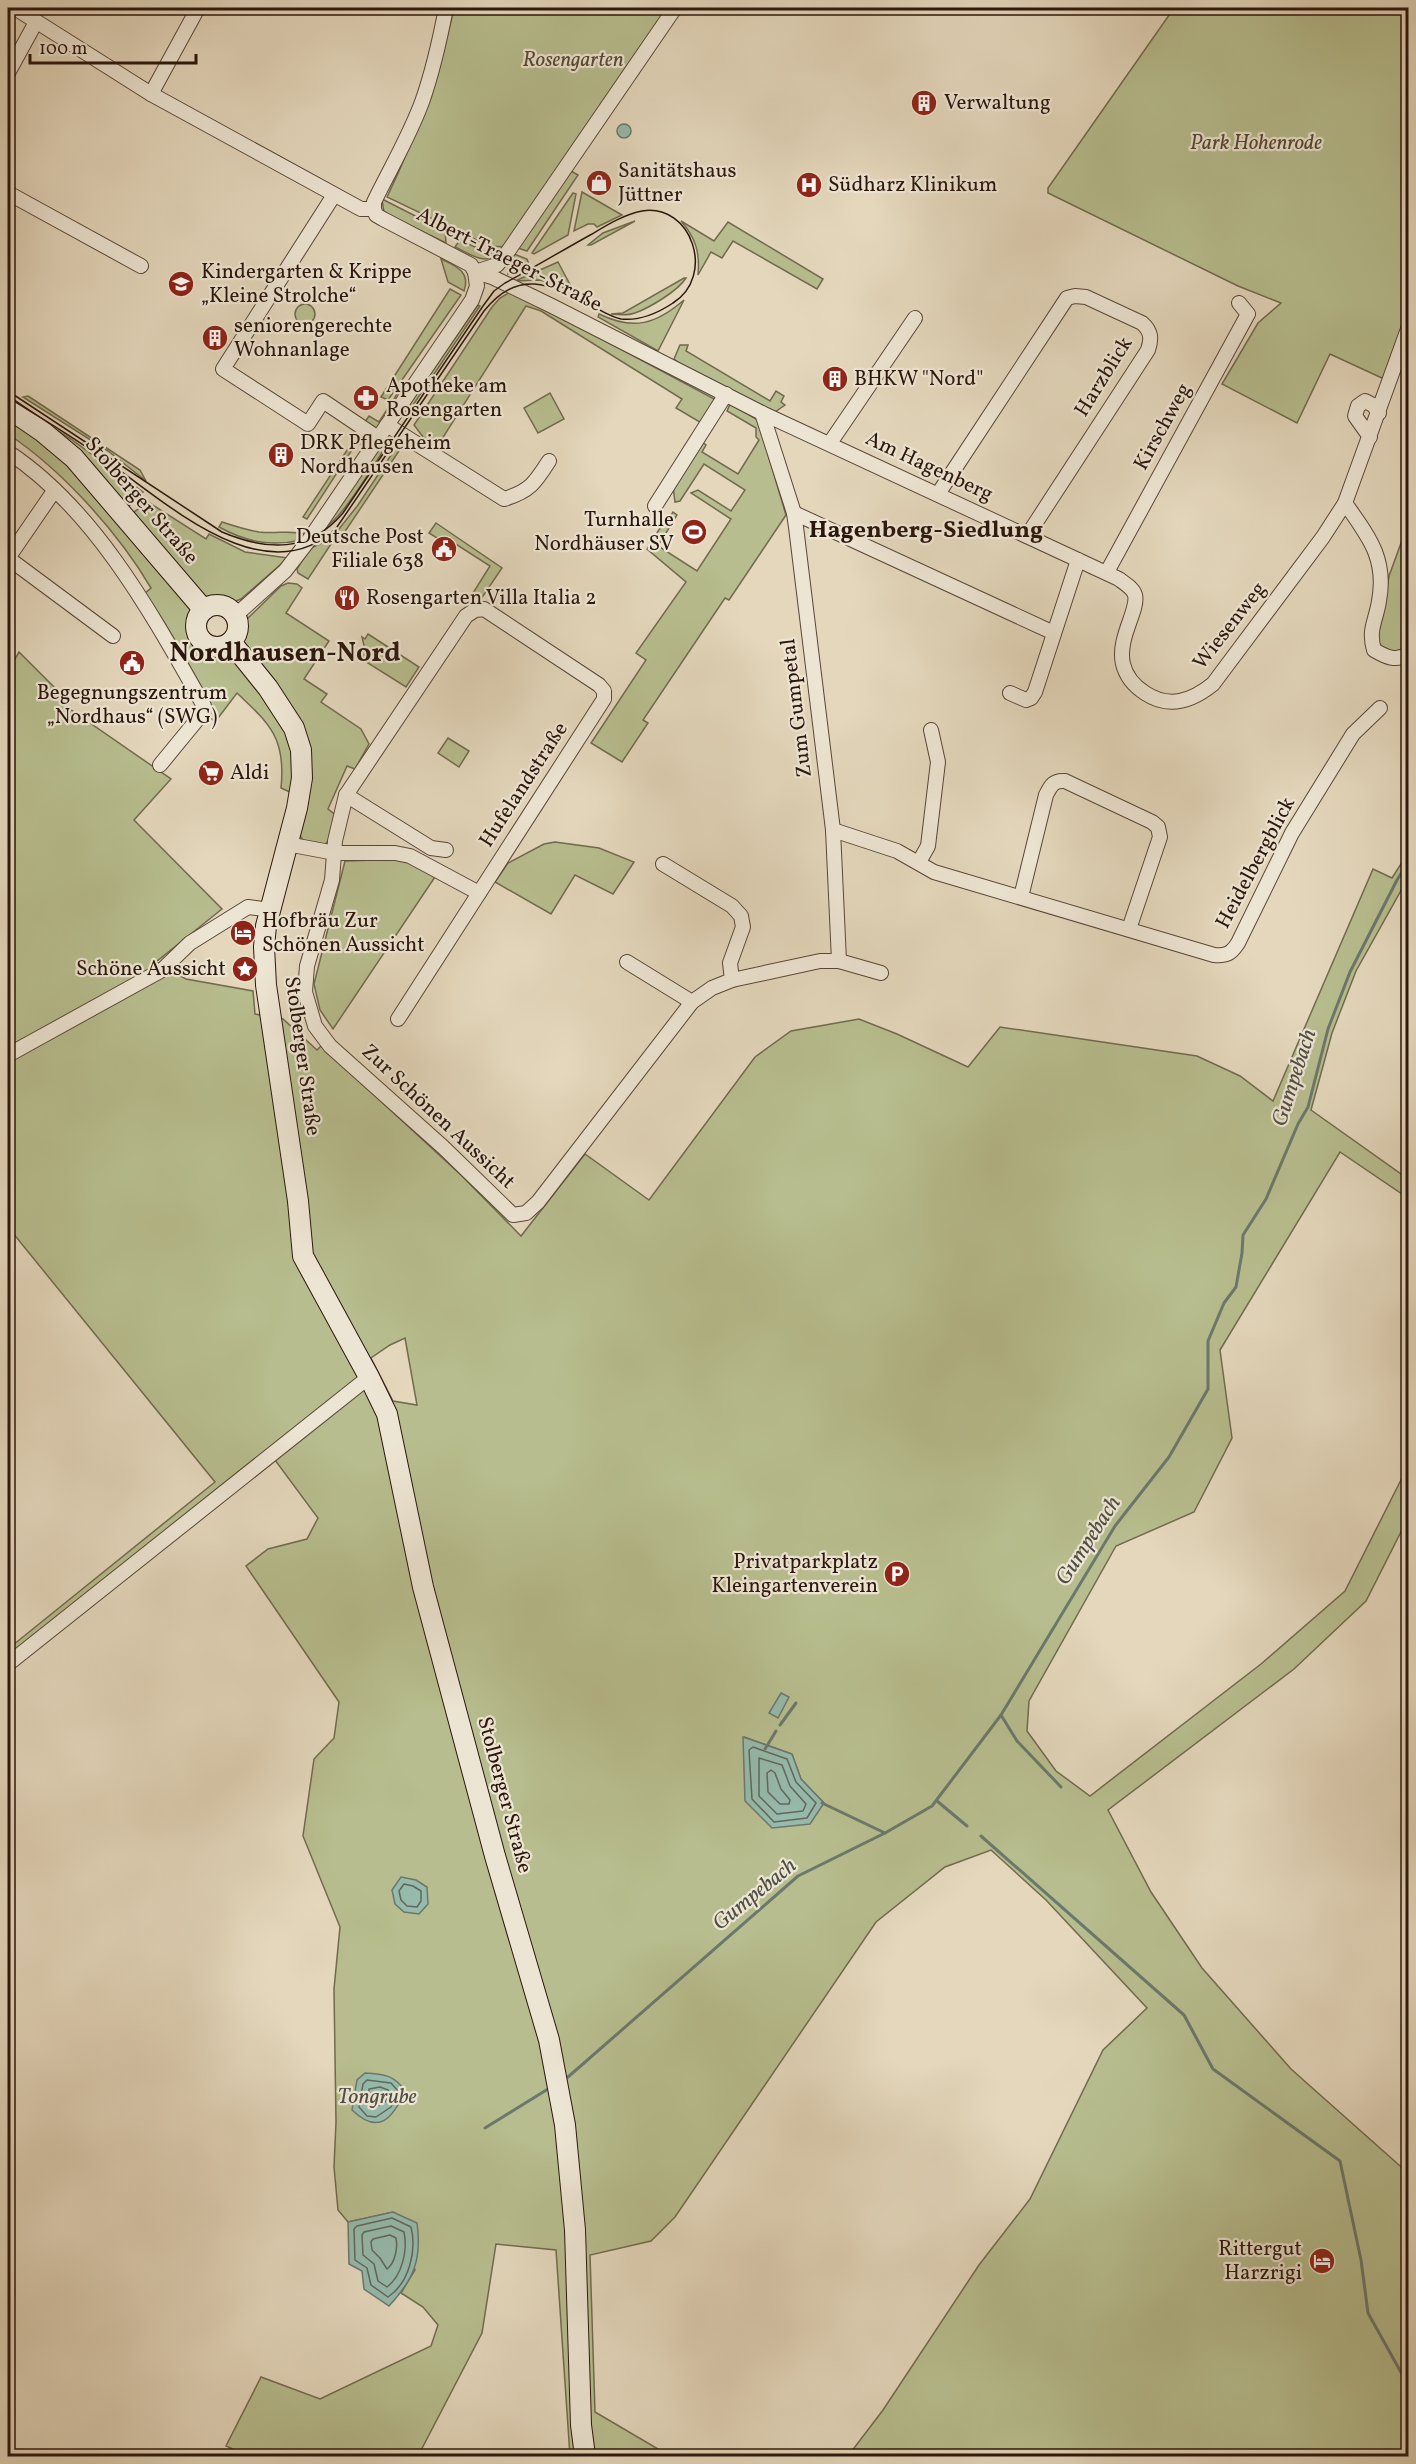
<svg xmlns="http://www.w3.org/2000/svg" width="1416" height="2464" viewBox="0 0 1416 2464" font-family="Vollkorn,serif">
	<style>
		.green { fill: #b7bd8e; stroke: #716a4e; stroke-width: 1.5; fill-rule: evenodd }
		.water { fill: #96baac; stroke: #6b786c; stroke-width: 1.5 }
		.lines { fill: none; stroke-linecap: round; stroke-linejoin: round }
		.shore { stroke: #60685c; stroke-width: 1.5 }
		.stream { stroke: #6b786c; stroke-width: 3 }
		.street-casing { stroke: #594639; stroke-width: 16 }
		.secondary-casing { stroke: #2b160d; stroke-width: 22 }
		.street { stroke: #ede5d3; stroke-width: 14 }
		.secondary { stroke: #ede5d3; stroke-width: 20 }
		.tram { stroke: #2b160d; stroke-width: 1.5 }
		.labels { text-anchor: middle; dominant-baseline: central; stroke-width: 4.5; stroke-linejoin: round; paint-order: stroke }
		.park-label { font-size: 21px; font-style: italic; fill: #554834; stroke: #ede5d3 }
		.poi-label { font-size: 21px; fill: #2b160d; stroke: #ede5d3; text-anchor: start }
		.street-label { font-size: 21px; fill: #2b160d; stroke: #ede5d3 }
		.water-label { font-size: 22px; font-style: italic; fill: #504f45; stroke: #ede5d3 }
		.quarter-label { font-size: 24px; font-weight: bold; fill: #2b160d; stroke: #ede5d3 }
		.district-label { font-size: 27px; font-weight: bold; fill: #2b160d; stroke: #ede5d3 }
	</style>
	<rect width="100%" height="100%" fill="#e4d7bc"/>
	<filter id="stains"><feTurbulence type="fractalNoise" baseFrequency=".00333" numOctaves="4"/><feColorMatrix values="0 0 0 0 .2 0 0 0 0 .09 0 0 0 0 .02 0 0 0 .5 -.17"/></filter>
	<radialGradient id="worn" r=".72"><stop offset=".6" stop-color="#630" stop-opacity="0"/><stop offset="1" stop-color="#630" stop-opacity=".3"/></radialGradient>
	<g class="green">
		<path d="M 454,8 L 669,8 L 505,247 L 489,246 L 387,197 C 417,133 439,77 454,8 Z"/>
		<polygon points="1174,8 1408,8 1408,319 1384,379 1330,354 1297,423 1222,384 1258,323 1281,303 1238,286 1048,193 1048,188"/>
		<polygon points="571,171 578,175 527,251 518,248"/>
		<polygon points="582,192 622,215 597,227 594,224 588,224 574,231"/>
		<polygon points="573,193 576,194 568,235 534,254 532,253"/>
		<polygon points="382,199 445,231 446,243 384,213"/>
		<polygon points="635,221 591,245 588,245 603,233"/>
		<path d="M 681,221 L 714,241 L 728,222 L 823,279 L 817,289 L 733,241 L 722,258 L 711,252 L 698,275 C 700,253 696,238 681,221 Z"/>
		<path d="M 460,240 L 488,253 L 503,252 C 484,266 474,256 455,247 Z"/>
		<polygon points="514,254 527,259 530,267 508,274 508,264"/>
		<path d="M 441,259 C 456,266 471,272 464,291 L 448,282 Z"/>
		<polygon points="558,262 575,294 558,285 540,280 515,281"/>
		<path d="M 684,278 L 686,278 C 678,291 649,308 635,313 C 627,316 619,315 611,314 L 623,313 Z"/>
		<polygon points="450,289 461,295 388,400 381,397"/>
		<polygon points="512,291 718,401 703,424 676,408 682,399 541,311 526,306 437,447 423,437 414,425 492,307 500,298"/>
		<path d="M 684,300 L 658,351 L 598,317 L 599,314 C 634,331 656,324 684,300 Z"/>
		<circle cx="305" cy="314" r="10"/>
		<polygon points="478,305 480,306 405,417 402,415"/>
		<polygon points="680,345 688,345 686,351 770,401 776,391 784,396 781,402 785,405 775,412 679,363 674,359"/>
		<polygon points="403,385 400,399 377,431 364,423 369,416 379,422"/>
		<polygon points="550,393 564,419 538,433 524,408"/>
		<polygon points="28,396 140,470 146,481 108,451 23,397"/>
		<polygon points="730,404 758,420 786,515 729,600 725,598 643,720 648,723 622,762 591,743 646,660 636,653 686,582 647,549 665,520 667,521 673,512 677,515 658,546 697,571 731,519 691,493 698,490 731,511 745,490 704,464 680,501 675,502 673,486 702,442 706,445 702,452 738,474 759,440 756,437 756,428 727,411"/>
		<polygon points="18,405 71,439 143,492 129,506 84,458"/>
		<path d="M 8,414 L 60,451 L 183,595 L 191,610 L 194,638 L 211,652 L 222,651 L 239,664 L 275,708 L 293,750 L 292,793 L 281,788 C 286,739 271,725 237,693 L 215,722 L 204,711 L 144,594 L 151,588 C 118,532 62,470 8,434 Z"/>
		<polygon points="359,432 371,440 367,448 357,442 307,519 303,517"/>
		<path d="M 388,435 L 393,435 C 380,455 343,519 325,527 Z"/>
		<polygon points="401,440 403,445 342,536 337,538 335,534 358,505"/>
		<polygon points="148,502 206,539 209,534 245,552 288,558 241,599 231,603 216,601 203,595 161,550 134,512"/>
		<path d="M 222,522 C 234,526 247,530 259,532 C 275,534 291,530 306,534 L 302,540 C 271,547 246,542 219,527 Z"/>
		<polygon points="436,523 502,568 481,599 473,593 490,566 448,539 445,543 429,533"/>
		<polygon points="1408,524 1408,646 1398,653 1378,649 1375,634 1386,594 1389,576"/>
		<polygon points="328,540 331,544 308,579 298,573 297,569 309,549"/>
		<path d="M 288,583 L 297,584 L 302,588 L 286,613 L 329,641 L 304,679 L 327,694 L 321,702 L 361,729 L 369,744 L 355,769 L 347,766 L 328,809 L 337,816 C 334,823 333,832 329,839 C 320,856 302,843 297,830 L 308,764 L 242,638 L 246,620 L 281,586 Z"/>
		<polygon points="368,634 419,667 406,687 363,660 365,650 362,637 365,639"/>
		<path d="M 19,652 L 55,688 L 67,707 L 171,779 L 134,820 L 222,909 L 156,962 L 186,979 L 253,991 L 255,1014 L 283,1019 L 317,1050 L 321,1046 L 462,1176 L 521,1236 L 585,1154 L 649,1200 L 755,1057 L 791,1031 L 859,1019 L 897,1034 L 968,1067 L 1000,1027 L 1197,1056 L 1240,1076 L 1273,1101 L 1373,869 L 1392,878 L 1408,853 L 1408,878 L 1356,971 L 1332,1033 L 1311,1110 L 1408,1179 L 1408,1198 L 1340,1152 L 1220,1350 L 1232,1438 L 1194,1512 L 1116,1546 L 1029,1701 L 1027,1731 L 1056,1771 L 1090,1796 L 1261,1664 L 1345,1591 L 1408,1466 L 1408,1518 L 1366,1601 L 1294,1669 L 1108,1810 L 1151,1892 L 1202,1968 L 1291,2069 L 1408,2173 L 1408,2456 L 848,2456 L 883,2410 L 979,2265 L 1030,2199 L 1103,2050 L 1147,2008 L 1046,1900 L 991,1850 L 945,1867 L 876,1922 L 675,2217 L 651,2241 L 590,2255 L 595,2412 L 670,2456 L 570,2456 L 556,2250 L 496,2244 L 482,2333 L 418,2456 L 248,2456 L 226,2446 L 261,2377 L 320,2399 L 431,2346 L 438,2325 L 423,2307 L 401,2293 L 415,2270 L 393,2212 L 348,2222 L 338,2210 L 334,2167 L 336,2122 L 334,1989 L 340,1927 L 303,1836 L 314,1759 L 334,1738 L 339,1702 L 246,1566 L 268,1549 L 307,1539 L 318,1518 L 275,1460 L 8,1670 L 8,1649 L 215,1482 L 8,1227 L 8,671 ZM 405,1338 L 417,1405 L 393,1401 L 371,1358 L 390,1345 ZM 744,1737 L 792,1754 L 801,1779 L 824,1803 Z"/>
		<polygon points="448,738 469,751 459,767 438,753"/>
		<polygon points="555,842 599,848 634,862 613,894 575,875 551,914 495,882 508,863 544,844"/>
		<polygon points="404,859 435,877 333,1029 320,1010 314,984 345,861"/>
	</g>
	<g class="water">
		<circle cx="624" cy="131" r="7"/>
		<polygon points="781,1693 789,1697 778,1718 769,1713"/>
		<polygon points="743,1737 792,1754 801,1779 824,1803 810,1824 772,1828 745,1801"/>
		<polygon points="401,1877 416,1880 427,1887 428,1904 419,1914 404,1912 395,1904 392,1890"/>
		<path d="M 365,2073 C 383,2074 395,2075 405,2091 C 393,2118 379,2136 352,2110 L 357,2080 Z"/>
		<path d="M 393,2212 L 417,2223 C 422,2259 414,2279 389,2306 L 364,2289 L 362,2271 L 349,2264 L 348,2222 Z"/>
	</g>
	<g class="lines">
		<g class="shore">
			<polygon points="753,1747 787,1759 796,1782 816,1803 807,1818 774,1822 752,1799 749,1750"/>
			<polygon points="759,1758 782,1765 790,1786 806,1804 803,1811 777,1814 759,1796"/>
			<polygon points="771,1770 775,1773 781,1789 790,1800 789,1804 780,1804 768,1792 767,1773"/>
			<polygon points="404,1884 413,1886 421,1891 421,1901 417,1907 407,1906 401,1900 399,1891"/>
			<polygon points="367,2080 391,2083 398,2091 391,2107 376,2117 367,2116 359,2107 363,2084"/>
			<polygon points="380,2087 388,2090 389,2094 385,2102 371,2109 367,2104 369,2089"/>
			<path d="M 392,2218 L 411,2227 C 417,2251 409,2283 388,2297 L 371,2285 L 367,2268 L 355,2260 L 354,2229 L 357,2226 Z"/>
			<path d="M 391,2226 L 404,2232 C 408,2250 402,2276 387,2287 L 378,2281 L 374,2264 L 363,2255 L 362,2235 L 364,2232 Z"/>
			<path d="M 390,2235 L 396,2238 C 398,2248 395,2263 387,2269 L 380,2258 L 372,2250 L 371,2242 L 373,2239 Z"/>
		</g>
		<g class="stream">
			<polyline points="1001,1715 1017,1741 1061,1787"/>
			<polyline points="780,1725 796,1703"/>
			<polyline points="765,1749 776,1731"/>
			<polyline points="937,1801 967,1826"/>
			<polyline points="822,1803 885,1833"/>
			<polyline points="981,1836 1184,2015 1213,2069 1340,2161 1361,2260 1368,2313 1408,2385"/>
			<polyline points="568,2077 798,1876 885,1833 932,1806 1001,1715 1115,1526 1169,1457 1208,1389 1208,1341 1224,1303 1236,1287 1242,1253 1243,1235 1266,1199 1298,1124 1308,1107 1328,1029 1350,972 1397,880 1408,862"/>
			<polyline points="485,2128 548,2089"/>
		</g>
		<g class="street-casing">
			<g id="street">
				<polyline points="15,8 151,94 361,209 374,209"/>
				<polyline points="8,73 36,22"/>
				<polyline points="151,94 198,8"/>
				<polyline points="8,193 141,266"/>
				<polyline points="334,195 223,369 308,424 323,401 378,438"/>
				<path d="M 374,209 L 376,215 L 383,219 L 471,265 L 475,272 L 492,277 L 552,306 L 762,413 L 1119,579 C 1124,583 1133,588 1135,595 C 1139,610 1117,638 1123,664 C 1126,676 1134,686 1145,693 C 1169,709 1192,701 1213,684 L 1323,537 L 1345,503 L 1408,329"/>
				<path d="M 374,209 L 374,202 C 390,169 409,137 422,102 C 433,71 440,39 446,8"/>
				<polyline points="475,272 497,265 509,250 675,8"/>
				<polyline points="762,413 794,513 796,527 833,830 839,961"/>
				<path d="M 387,425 L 504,499 C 530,491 535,483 549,461"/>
				<polyline points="1370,437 1355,416 1358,406 1365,401 1373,405 1379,413"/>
				<polyline points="830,443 915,318"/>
				<path d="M 8,452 C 96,510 153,616 204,706 L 201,715 L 160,765"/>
				<path d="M 938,494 L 1067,298 L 1075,296 L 1086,297 L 1142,323 C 1151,331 1152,338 1148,350 L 1027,536"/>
				<path d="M 1345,503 C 1368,536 1387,558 1379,601 C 1376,621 1368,629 1374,650 C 1386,657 1396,662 1408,654"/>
				<polyline points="655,506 726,394"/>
				<polyline points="794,513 1054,633"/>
				<polyline points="8,558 113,636"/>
				<polyline points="8,558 54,491"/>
				<polyline points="1107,572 1248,314 1239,303"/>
				<polyline points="236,615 285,571 309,540 472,300 477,286 475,272"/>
				<polyline points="1010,693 1026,700 1031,698 1035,692 1078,560"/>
				<polyline points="346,795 431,848 446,850"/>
				<path d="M 833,830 L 897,851 L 934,872 L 1214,955 C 1226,956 1231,954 1238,943 L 1292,833 L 1353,734 L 1380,708"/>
				<polyline points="287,844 335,853 395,853 410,856 479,893"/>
				<polyline points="919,862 928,846 938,762 931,730"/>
				<polyline points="663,864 732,906 741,916 743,927 730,963 732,980"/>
				<path d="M 1021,897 L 1046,795 C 1051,785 1054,780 1065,781 L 1152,822 L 1158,827 L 1160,837 L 1129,929"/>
				<polyline points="627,962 692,1002"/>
				<polyline points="398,1019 604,699 604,691 599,685 484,609 475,610 466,616 346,795 335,841 332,880 307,966 305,992 315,1026 330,1046 443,1147 513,1215 526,1213 538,1202 692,1002 712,988 732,980 820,961 839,961 881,973"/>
				<polyline points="8,1055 162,970 190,943 248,907 271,910"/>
				<polyline points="8,1664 369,1377"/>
			</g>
		</g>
		<g class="secondary-casing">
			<g id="secondary">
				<polyline points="8,408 43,432 74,458 204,610"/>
				<circle cx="217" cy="626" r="21"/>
				<polyline points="231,642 268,688 294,728 301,750 302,778 297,808 266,926 264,947 266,985 298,1201 303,1256 369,1377 387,1414 423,1587 495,1856 549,2040 565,2125 575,2230 581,2425 585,2456"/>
			</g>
		</g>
		<use href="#street" class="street"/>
		<use href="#secondary" class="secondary"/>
		<path class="tram" d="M 8,391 L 222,532 C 267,551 309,553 343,513 L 483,306 L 494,291 L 505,283 C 535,267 563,250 592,234 C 607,225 625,214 642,211 C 692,203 716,276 673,303 C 658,313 640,321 621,319 C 611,317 602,311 592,306 C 551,285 519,267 484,311 L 337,527 C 268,596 169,505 111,464 C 78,440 42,419 8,397"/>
	</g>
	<defs>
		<g id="building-disc" transform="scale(1.35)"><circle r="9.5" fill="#8f2418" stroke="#ede5d3"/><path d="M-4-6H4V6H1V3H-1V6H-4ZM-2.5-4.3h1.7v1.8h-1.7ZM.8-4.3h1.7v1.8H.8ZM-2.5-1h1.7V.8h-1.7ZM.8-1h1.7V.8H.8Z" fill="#fff"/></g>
		<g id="shop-disc" transform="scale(1.35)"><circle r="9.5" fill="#8f2418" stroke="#ede5d3"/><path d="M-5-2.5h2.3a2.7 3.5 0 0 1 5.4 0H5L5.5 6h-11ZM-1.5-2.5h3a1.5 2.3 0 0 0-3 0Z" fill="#fff"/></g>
		<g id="hospital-disc" transform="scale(1.35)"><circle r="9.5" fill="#8f2418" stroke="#ede5d3"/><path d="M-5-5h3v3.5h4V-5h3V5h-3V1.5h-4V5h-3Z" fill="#fff"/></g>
		<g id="school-disc" transform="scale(1.35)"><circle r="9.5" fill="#8f2418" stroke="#ede5d3"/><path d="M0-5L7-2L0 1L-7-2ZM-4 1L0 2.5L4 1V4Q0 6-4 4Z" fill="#fff"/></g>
		<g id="pharmacy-disc" transform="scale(1.35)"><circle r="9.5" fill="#8f2418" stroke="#ede5d3"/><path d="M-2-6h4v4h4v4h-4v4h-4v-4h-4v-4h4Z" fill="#fff"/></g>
		<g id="stadium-disc" transform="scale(1.35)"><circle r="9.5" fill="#8f2418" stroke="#ede5d3"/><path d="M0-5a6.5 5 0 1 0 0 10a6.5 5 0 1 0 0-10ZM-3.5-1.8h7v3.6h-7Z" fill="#fff"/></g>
		<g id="civic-disc" transform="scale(1.35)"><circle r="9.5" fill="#8f2418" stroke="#ede5d3"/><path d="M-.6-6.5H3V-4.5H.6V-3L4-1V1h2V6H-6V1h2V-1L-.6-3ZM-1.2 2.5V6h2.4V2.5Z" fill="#fff"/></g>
		<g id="restaurant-disc" transform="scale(1.35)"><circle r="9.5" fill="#8f2418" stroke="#ede5d3"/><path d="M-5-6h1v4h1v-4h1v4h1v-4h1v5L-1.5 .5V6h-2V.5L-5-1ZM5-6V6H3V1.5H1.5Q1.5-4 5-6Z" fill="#fff"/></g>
		<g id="supermarket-disc" transform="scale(1.35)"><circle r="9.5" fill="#8f2418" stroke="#ede5d3"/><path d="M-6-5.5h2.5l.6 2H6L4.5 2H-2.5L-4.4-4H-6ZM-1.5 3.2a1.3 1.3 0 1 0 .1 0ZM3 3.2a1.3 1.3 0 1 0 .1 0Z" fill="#fff"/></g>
		<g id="hotel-disc" transform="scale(1.35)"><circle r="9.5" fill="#8f2418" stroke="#ede5d3"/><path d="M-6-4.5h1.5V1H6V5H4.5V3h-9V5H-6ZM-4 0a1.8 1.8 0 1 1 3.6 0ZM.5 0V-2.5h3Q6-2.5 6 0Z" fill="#fff"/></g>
		<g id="sight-disc" transform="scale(1.35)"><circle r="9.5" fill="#8f2418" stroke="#ede5d3"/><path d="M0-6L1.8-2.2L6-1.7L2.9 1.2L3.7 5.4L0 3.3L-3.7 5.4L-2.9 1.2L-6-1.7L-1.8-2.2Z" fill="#fff"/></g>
		<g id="parking-disc" transform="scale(1.35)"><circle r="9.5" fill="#8f2418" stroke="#ede5d3"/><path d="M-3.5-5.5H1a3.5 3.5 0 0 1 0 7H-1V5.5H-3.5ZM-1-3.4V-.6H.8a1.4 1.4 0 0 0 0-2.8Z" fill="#fff"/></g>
	</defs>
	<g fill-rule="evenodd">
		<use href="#building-disc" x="924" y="103"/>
		<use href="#shop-disc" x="599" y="183"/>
		<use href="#hospital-disc" x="809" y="185"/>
		<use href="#school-disc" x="181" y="284"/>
		<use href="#building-disc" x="215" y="338"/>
		<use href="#building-disc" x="835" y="379"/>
		<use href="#pharmacy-disc" x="366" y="398"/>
		<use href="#building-disc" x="281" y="455"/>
		<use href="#stadium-disc" x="694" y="532"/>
		<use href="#civic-disc" x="444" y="549"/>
		<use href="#restaurant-disc" x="347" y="598"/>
		<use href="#civic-disc" x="132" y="663"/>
		<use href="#supermarket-disc" x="211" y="773"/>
		<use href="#hotel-disc" x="243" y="933"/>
		<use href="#sight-disc" x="245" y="969"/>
		<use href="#parking-disc" x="897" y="1574"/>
		<use href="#hotel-disc" x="1322" y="2261"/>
	</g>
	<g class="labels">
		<g class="park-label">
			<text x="573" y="60">Rosengarten</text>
			<text x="1256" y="143">Park Hohenrode</text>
		</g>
		<g class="poi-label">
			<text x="944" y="103">Verwaltung</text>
			<text x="618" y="171">Sanitätshaus<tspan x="618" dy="24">Jüttner</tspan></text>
			<text x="828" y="185">Südharz Klinikum</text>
			<text x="201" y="272">Kindergarten &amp; Krippe<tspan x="201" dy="24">„Kleine Strolche“</tspan></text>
			<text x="234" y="326">seniorengerechte<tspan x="234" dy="24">Wohnanlage</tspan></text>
			<text x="854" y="379">BHKW "Nord"</text>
			<text x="386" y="386">Apotheke am<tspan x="386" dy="24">Rosengarten</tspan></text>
			<text x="300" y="443">DRK Pflegeheim<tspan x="300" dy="24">Nordhausen</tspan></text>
			<text x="674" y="520" text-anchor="end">Turnhalle<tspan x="674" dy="24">Nordhäuser SV</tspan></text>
			<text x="424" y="537" text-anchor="end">Deutsche Post<tspan x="424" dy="24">Filiale 638</tspan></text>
			<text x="366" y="598">Rosengarten Villa Italia 2</text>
			<text x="132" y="693" text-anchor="middle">Begegnungszentrum<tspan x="132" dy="24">„Nordhaus“ (SWG)</tspan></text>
			<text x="230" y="773">Aldi</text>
			<text x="262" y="921">Hofbräu Zur<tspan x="262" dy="24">Schönen Aussicht</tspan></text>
			<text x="226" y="969" text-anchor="end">Schöne Aussicht</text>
			<text x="878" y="1562" text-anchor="end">Privatparkplatz<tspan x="878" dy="24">Kleingartenverein</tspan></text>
			<text x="1302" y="2249" text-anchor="end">Rittergut<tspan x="1302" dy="24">Harzrigi</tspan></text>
		</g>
		<g class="street-label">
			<text transform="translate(509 260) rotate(27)">Albert-Traeger-Straße</text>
			<text transform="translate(1104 377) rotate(-58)">Harzblick</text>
			<text transform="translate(1163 427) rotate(-61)">Kirschweg</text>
			<text transform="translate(929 467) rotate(25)">Am Hagenberg</text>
			<text transform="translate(141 501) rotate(49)">Stolberger Straße</text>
			<text transform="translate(1230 626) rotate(-52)">Wiesenweg</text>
			<text transform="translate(797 708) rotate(-97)">Zum Gumpetal</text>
			<text transform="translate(524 785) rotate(-57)">Hufelandstraße</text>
			<text transform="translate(1256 863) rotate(-62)">Heidelbergblick</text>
			<text transform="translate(302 1056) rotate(82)">Stolberger Straße</text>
			<text transform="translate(438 1117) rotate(43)">Zur Schönen Aussicht</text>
			<text transform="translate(504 1795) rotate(75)">Stolberger Straße</text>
		</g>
		<g class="water-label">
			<text transform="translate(1295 1078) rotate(-72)">Gumpebach</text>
			<text transform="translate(1089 1541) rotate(-57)">Gumpebach</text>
			<text transform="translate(755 1895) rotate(-39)">Gumpebach</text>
			<text x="377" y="2097">Tongrube</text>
		</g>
		<g class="quarter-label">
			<text x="926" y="531">Hagenberg-Siedlung</text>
		</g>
		<g class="district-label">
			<text x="285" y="654">Nordhausen-Nord</text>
		</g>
	</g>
	<rect width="1416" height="2464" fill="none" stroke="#e4d7bc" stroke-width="30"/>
	<rect x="9" y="9" width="1398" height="2446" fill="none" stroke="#2b160d" stroke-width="3"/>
	<rect x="15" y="15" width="1386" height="2434" fill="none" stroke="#2b160d" stroke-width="1.5"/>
	<path d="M30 54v9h166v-9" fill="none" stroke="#2b160d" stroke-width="3"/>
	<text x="39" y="54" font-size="18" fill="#2b160d" stroke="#ede5d3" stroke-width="4.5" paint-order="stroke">100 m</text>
	<rect width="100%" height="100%" filter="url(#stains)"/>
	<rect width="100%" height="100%" fill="url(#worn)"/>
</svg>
